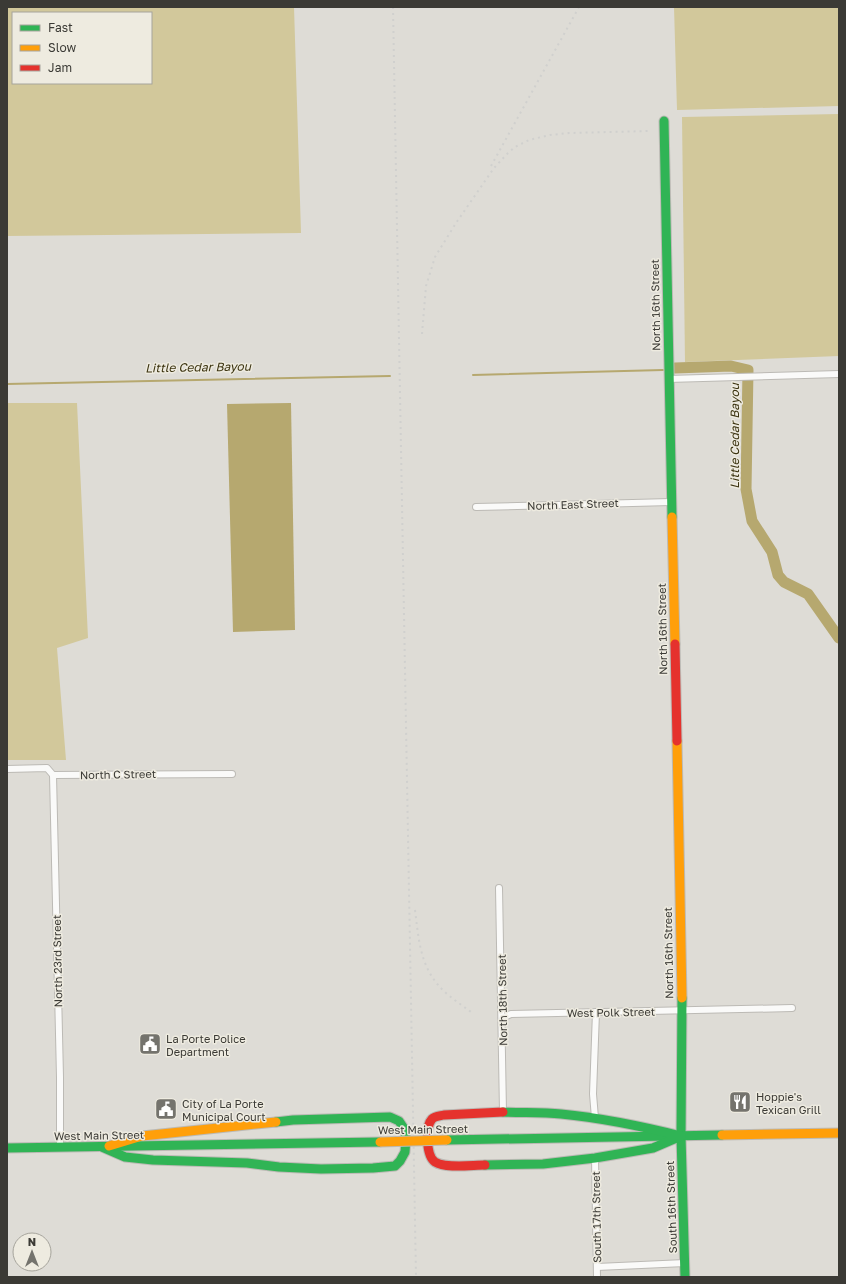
<svg xmlns="http://www.w3.org/2000/svg" width="846" height="1284" viewBox="0 0 846 1284" font-family="'Golos Text',sans-serif">
	<style>
		.green { fill: #d2c89b; fill-rule: evenodd }
		.water { fill: #b6a86f }
		.lines { fill: none; stroke-linecap: round; stroke-linejoin: round }
		.stream { stroke: #b6a86f; stroke-width: 2 }
		.river { stroke: #b6a86f; stroke-width: 11 }
		.street-casing { stroke: #bcbab5; stroke-width: 8 }
		.fast-casing { stroke: #bcbab5; stroke-width: 11 }
		.slow-casing { stroke: #bcbab5; stroke-width: 11 }
		.jam-casing { stroke: #bcbab5; stroke-width: 11 }
		.street { stroke: #fafaf9; stroke-width: 6 }
		.fast { stroke: #30b455; stroke-width: 9 }
		.slow { stroke: #ff9f0a; stroke-width: 9 }
		.jam { stroke: #e5322d; stroke-width: 9 }
		.rail { stroke: #d0d0ce; stroke-width: 2; stroke-dasharray: 2 4; stroke-linecap: butt }
		.slow-bridge-casing { stroke: #bcbab5; stroke-width: 11; stroke-linecap: butt }
		.slow-bridge { stroke: #ff9f0a; stroke-width: 9 }
		.labels { text-anchor: middle; dominant-baseline: central; stroke-width: 3; stroke-linejoin: round; paint-order: stroke }
		.street-label { font-size: 11px; fill: #3b3a35; stroke: #eeebe0 }
		.poi-label { font-size: 11px; fill: #3b3a35; stroke: #eeebe0; text-anchor: start }
		.water-label { font-size: 12px; font-style: italic; fill: #3c3411; stroke: #eeebe0 }
	</style>
	<rect width="100%" height="100%" fill="#dedcd6"/>
	<g class="green">
		<path d="M 7,7 L 294,7 L 301,233 L 7,236 ZM 13,13 L 151,13 L 151,83 L 13,83 Z"/>
		<polygon points="674,7 839,7 839,106 677,110"/>
		<polygon points="839,114 839,356 685,362 682,117"/>
		<polygon points="7,403 77,403 88,638 57,648 66,760 7,760"/>
	</g>
	<polygon class="water" points="291,403 295,630 233,632 227,404"/>
	<g class="lines">
		<g class="stream">
			<polyline points="473,375 663,370"/>
			<polyline points="7,384 390,376"/>
		</g>
		<polyline class="river" points="675,368 731,366 748,370 746,489 752,521 772,552 778,575 784,582 808,594 839,638"/>
		<g class="street-casing">
			<g id="street">
				<polyline points="668,379 839,374"/>
				<polyline points="476,507 671,502"/>
				<polyline points="7,769 47,768 53,775 232,774"/>
				<polyline points="53,775 60,1077 60,1147"/>
				<polyline points="499,888 503,1112"/>
				<polyline points="502,1018 511,1014 792,1008"/>
				<polyline points="595,1118 593,1094 596,1012"/>
				<polyline points="595,1158 597,1277"/>
				<polyline points="597,1267 685,1263"/>
			</g>
		</g>
		<g class="fast-casing">
			<g id="fast">
				<polyline points="664,121 672,517"/>
				<polyline points="682,998 681,1136 685,1277"/>
				<polyline points="447,1140 722,1135"/>
				<polyline points="102,1147 125,1157 153,1160 247,1163 279,1167 321,1169 373,1168 395,1166 400,1161 405,1152 406,1139 405,1130 399,1121 390,1117 293,1120 276,1122"/>
				<polyline points="7,1148 380,1142"/>
				<path d="M 485,1165 L 543,1164 L 595,1158 L 653,1148 L 681,1136 C 641,1126 602,1118 561,1114 C 542,1112 522,1113 503,1112"/>
			</g>
		</g>
		<g class="slow-casing">
			<g id="slow">
				<polyline points="672,517 675,644"/>
				<polyline points="677,741 682,998"/>
				<polyline points="722,1135 839,1133"/>
				<polyline points="109,1146 142,1136 276,1122"/>
			</g>
		</g>
		<g class="jam-casing">
			<g id="jam">
				<polyline points="675,644 677,741"/>
				<path d="M 485,1165 C 472,1165 446,1169 435,1162 C 426,1156 425,1126 432,1119 C 435,1116 440,1116 444,1115 L 503,1112"/>
			</g>
		</g>
		<use href="#street" class="street"/>
		<use href="#fast" class="fast"/>
		<use href="#slow" class="slow"/>
		<use href="#jam" class="jam"/>
		<g class="rail">
			<polyline points="393,7 416,1277"/>
			<polyline points="491,166 579,7"/>
			<polyline points="422,334 426,286 435,257 456,223 494,168 508,153 515,147 529,140 550,135 569,133 649,131"/>
			<path d="M 415,910 C 419,941 420,970 446,993 C 454,1000 463,1006 471,1012"/>
		</g>
		<g class="slow-bridge-casing">
			<polyline id="slow-bridge" points="380,1142 447,1140"/>
		</g>
		<use href="#slow-bridge" class="slow-bridge"/>
	</g>
	<defs>
		<g id="civic-square" transform="scale(1.15)"><rect x="-9" y="-9" width="18" height="18" rx="4" fill="#74736d" stroke="#eeebe0"/><path d="M-.6-6.5H3V-4.5H.6V-3L4-1V1h2V6H-6V1h2V-1L-.6-3ZM-1.2 2.5V6h2.4V2.5Z" fill="#fff"/></g>
		<g id="restaurant-square" transform="scale(1.15)"><rect x="-9" y="-9" width="18" height="18" rx="4" fill="#74736d" stroke="#eeebe0"/><path d="M-5-6h1v4h1v-4h1v4h1v-4h1v5L-1.5 .5V6h-2V.5L-5-1ZM5-6V6H3V1.5H1.5Q1.5-4 5-6Z" fill="#fff"/></g>
	</defs>
	<g fill-rule="evenodd">
		<use href="#civic-square" x="150" y="1044"/>
		<use href="#restaurant-square" x="740" y="1102"/>
		<use href="#civic-square" x="166" y="1109"/>
	</g>
	<g class="labels">
		<g class="street-label">
			<text transform="translate(655 305) rotate(-91)">North 16th Street</text>
			<text transform="translate(573 504) rotate(-2)">North East Street</text>
			<text transform="translate(662 629) rotate(-91)">North 16th Street</text>
			<text transform="translate(118 774) rotate(-1)">North C Street</text>
			<text transform="translate(668 953) rotate(-91)">North 16th Street</text>
			<text transform="translate(57 961) rotate(-91)">North 23rd Street</text>
			<text transform="translate(502 1000) rotate(-91)">North 18th Street</text>
			<text transform="translate(611 1012) rotate(-1)">West Polk Street</text>
			<text transform="translate(423 1129) rotate(-1)">West Main Street</text>
			<text transform="translate(99 1135) rotate(-1)">West Main Street</text>
			<text transform="translate(671 1207) rotate(-92)">South 16th Street</text>
			<text transform="translate(596 1217) rotate(-91)">South 17th Street</text>
		</g>
		<g class="poi-label">
			<text x="166" y="1038">La Porte Police<tspan x="166" dy="13">Department</tspan></text>
			<text x="756" y="1096">Hoppie's<tspan x="756" dy="13">Texican Grill</tspan></text>
			<text x="182" y="1103">City of La Porte<tspan x="182" dy="13">Municipal Court</tspan></text>
		</g>
		<g class="water-label">
			<text transform="translate(198 367) rotate(-1)">Little Cedar Bayou</text>
			<text transform="translate(734 436) rotate(-90)">Little Cedar Bayou</text>
		</g>
	</g>
	<rect width="846" height="1284" fill="none" stroke="#3b3a35" stroke-width="16"/>
	<rect x="12" y="12" width="140" height="72" fill="#eeebe0" stroke="#a6a49c"/>
	<rect x="20" y="25" width="20" height="6" fill="#30b455" stroke="#a6a49c"/>
	<text x="48" y="32" font-size="12" fill="#3b3a35">Fast</text>
	<rect x="20" y="45" width="20" height="6" fill="#ff9f0a" stroke="#a6a49c"/>
	<text x="48" y="52" font-size="12" fill="#3b3a35">Slow</text>
	<rect x="20" y="65" width="20" height="6" fill="#e5322d" stroke="#a6a49c"/>
	<text x="48" y="72" font-size="12" fill="#3b3a35">Jam</text>
	<g transform="translate(32 1252)"><circle r="19" fill="#eeebe0" stroke="#a6a49c"/>
	<path d="M0-3L7 15L0 10L-7 15Z" fill="#74736d"/>
	<text y="-6" font-size="11" font-weight="bold" text-anchor="middle" fill="#3b3a35">N</text>
	</g>
</svg>
